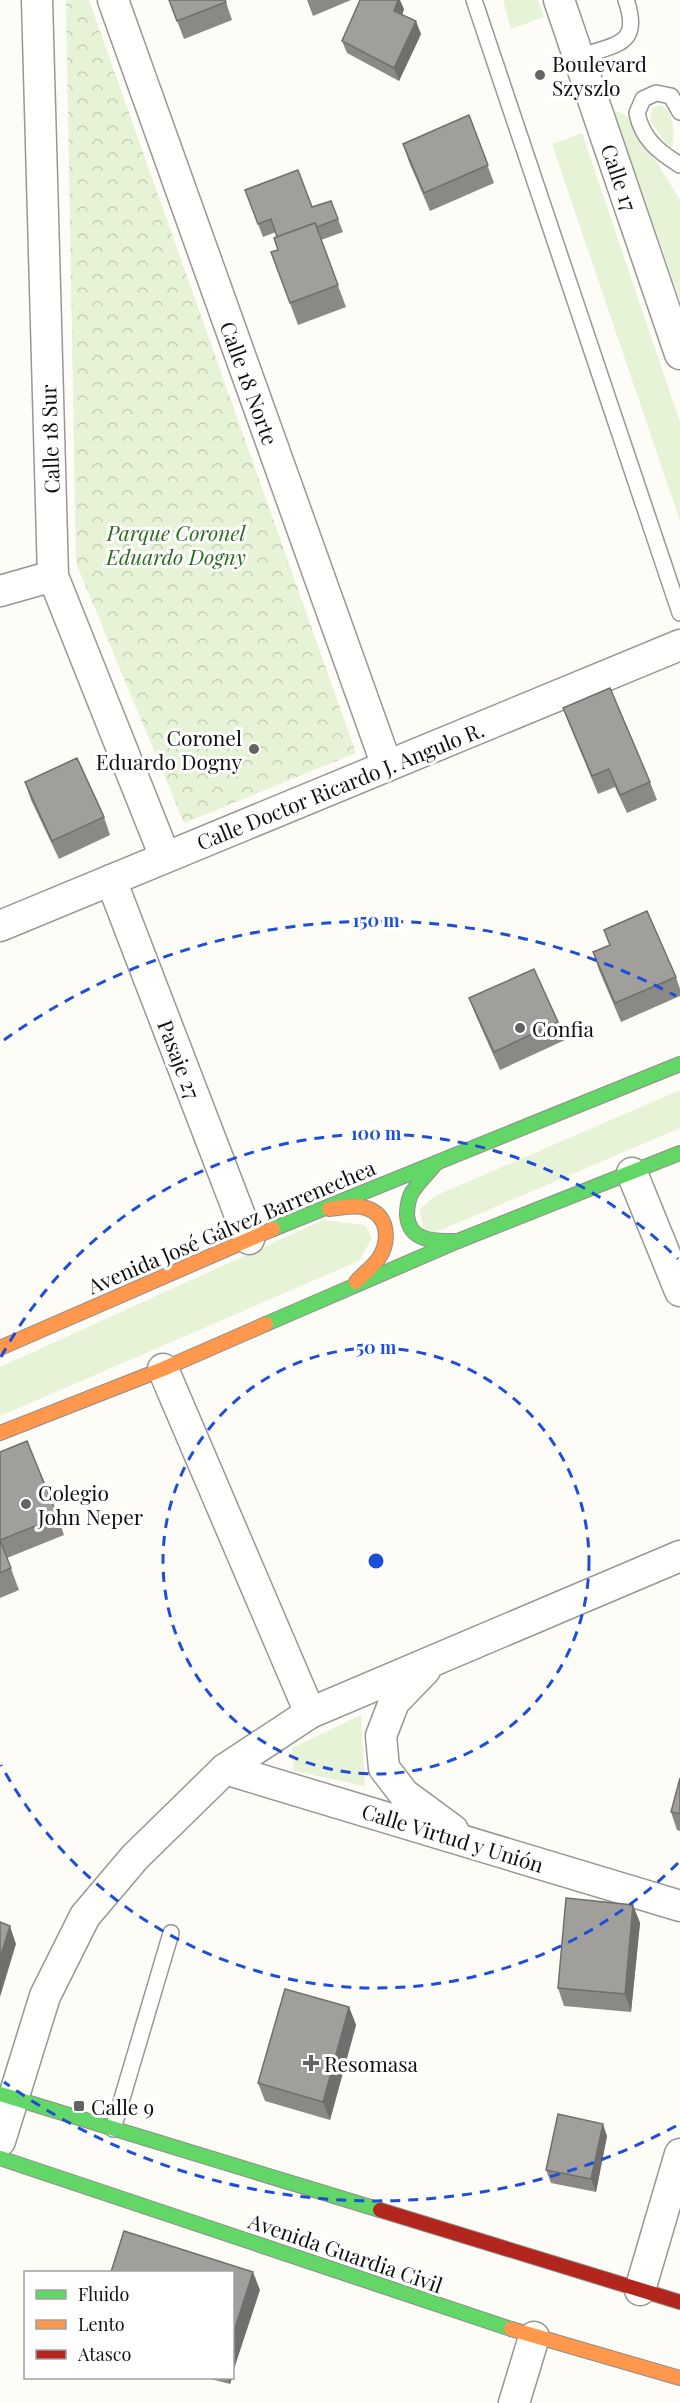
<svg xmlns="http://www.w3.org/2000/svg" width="680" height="2403" viewBox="0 0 680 2403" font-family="'Playfair Display',serif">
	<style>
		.grass { fill: #e7f3d7 }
		.park { fill: url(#park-crowns) }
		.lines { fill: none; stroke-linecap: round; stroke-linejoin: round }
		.lane-casing { stroke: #979795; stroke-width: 18 }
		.street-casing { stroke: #979795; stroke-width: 33 }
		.fast-casing { stroke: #8e8d8b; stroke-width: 16 }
		.slow-casing { stroke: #8e8d8b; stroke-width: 16 }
		.jam-casing { stroke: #8e8d8b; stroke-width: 16 }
		.lane { stroke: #fffffe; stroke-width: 15 }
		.street { stroke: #fffffe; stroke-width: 30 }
		.fast { stroke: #63d668; stroke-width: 14 }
		.slow { stroke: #ff974d; stroke-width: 14 }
		.jam { stroke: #b3261e; stroke-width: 14 }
		.wall { fill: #8a8986 }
		.shaded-wall { fill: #716f6d }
		.building { fill: #a19f9c; stroke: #716f6d; stroke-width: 1.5 }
		.ring { fill: none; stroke: #1d4ed8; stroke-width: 3; stroke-dasharray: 10 8 }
		.poi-dot { fill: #646362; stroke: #fff; stroke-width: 2 }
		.labels { text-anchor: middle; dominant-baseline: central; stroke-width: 6; stroke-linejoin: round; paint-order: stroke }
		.poi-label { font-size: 21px; fill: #111; stroke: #fff; text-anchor: start }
		.street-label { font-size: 21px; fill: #111; stroke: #fff }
		.park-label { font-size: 21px; font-style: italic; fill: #2f6b1f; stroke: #fff }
		.centre { fill: #1d4ed8; stroke: #fff; stroke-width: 3 }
		.ring-label { font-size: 18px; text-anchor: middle; font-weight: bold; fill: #1d4ed8; stroke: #fff; stroke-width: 6; stroke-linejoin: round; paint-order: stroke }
	</style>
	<defs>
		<pattern id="park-crowns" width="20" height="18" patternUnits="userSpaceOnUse" patternTransform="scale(1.5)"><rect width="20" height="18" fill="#e7f3d7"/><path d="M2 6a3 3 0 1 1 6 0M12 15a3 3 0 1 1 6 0" fill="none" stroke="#c5cfb8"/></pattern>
	</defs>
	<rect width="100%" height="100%" fill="#fdfcf7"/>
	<g class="grass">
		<polygon points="503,0 538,0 544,17 511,29"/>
		<path d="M 660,105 C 674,111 675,134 672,147 L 666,144 L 650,120 L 652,109 Z"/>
		<polygon points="618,111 629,118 680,200 680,300 614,113"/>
		<polygon points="582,133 680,422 680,521 552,144"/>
		<polygon points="680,1090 680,1128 441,1230 425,1235 419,1210 435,1196"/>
		<polygon points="323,1220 365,1225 372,1238 359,1261 0,1416 0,1367"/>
		<polygon points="361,1715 365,1786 294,1771 292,1748"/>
	</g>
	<polygon class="park" points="66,0 89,0 356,753 184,823 76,563"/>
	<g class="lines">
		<g class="lane-casing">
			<g id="lane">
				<polyline points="474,0 680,613"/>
				<path d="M 579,57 C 615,44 642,46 626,0"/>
				<path d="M 680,112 L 671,96 L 656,93 L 643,99 L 637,113 C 642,139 659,152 680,165"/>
				<polyline points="113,2129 171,1933"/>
			</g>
		</g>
		<g class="street-casing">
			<g id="street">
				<polyline points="37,0 53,576 165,857"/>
				<polyline points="113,0 387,766"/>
				<polyline points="559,0 680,354"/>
				<polyline points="0,591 53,576"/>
				<polyline points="111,880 249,1239"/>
				<polyline points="0,926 680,645"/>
				<polyline points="632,1173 680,1291"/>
				<polyline points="163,1369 310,1713"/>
				<polyline points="425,1670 394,1702 381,1736 384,1768 404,1794 453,1830"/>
				<polyline points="225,1769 680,1906"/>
				<polyline points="0,2141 45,1996 85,1916 135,1857 225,1769 310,1713 680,1556"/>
				<polyline points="640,2290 680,2154"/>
				<polyline points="514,2403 534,2337"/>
			</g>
		</g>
		<g class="fast-casing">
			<g id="fast">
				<path d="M 436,1163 C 428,1174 416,1184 410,1196 C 408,1202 407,1209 407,1215 C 409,1243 437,1241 458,1241"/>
				<polyline points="273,1229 680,1064"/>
				<polyline points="266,1324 458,1241 680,1153"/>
				<polyline points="0,2094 380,2210"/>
				<polyline points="0,2158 511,2329"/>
			</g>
		</g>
		<g class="slow-casing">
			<g id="slow">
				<path d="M 329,1209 C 341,1208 355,1204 366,1208 C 389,1215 390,1241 379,1258 C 373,1267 363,1274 356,1282"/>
				<polyline points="0,1348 273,1229"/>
				<polyline points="0,1433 163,1369 266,1324"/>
				<polyline points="511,2329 680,2378"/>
			</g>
		</g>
		<g class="jam-casing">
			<polyline id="jam" points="380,2210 680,2302"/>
		</g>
		<use href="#lane" class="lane"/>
		<use href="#street" class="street"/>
		<use href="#fast" class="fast"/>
		<use href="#slow" class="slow"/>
		<use href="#jam" class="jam"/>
	</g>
	<g class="wall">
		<polygon points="169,0 226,2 232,20 184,39"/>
		<polygon points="307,0 351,0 313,16"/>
		<polygon points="404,9 402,15 421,34 399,81 347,53 342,41"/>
		<polygon points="469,115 494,183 430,211 409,162 403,144"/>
		<polygon points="245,190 312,207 331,201 343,232 321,240 346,307 298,325 271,252 278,250 277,237 276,232 263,237"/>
		<polygon points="563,708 650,782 657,800 627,813 615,787 598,794 570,726"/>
		<polygon points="25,782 104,817 110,835 59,859 31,800"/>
		<polygon points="604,930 676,977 680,989 680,996 621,1022 599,970 593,952 610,945"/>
		<polygon points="469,998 558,1022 565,1040 500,1070 476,1016"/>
		<polygon points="0,1452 58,1517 64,1535 7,1558 19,1590 0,1598"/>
		<polygon points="680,1778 680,1831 677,1830 671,1812"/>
		<polygon points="633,1905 640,1923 631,2012 564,2006 558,1988"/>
		<polygon points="349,2007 356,2025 330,2120 265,2101 258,2083"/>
		<polygon points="607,2136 596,2192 551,2183 546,2170"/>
		<polygon points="207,2378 232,2378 230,2384"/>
	</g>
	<g class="shaded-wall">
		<polygon points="398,0 400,0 404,9 399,24 394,11"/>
		<polygon points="416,21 421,34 399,81 394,68"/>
		<polygon points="633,1905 640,1923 631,2012 625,1994"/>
		<polygon points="10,1926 16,1944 0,1997 0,1958"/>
		<polygon points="349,2007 356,2025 330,2120 323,2102"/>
		<polygon points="603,2124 607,2136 596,2192 591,2179"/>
		<polygon points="253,2272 260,2290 232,2375 232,2337"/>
		<polygon points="227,2378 232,2378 230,2384"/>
	</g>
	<g class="building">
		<polygon points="169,0 225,0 226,2 177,21"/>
		<polygon points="360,0 398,0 394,11 416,21 394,68 342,41"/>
		<polygon points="469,115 488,165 424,193 403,144"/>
		<polygon points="298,170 312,207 331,201 338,219 317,227 315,223 277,237 271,219 258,224 245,190"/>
		<polygon points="315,223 338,285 290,303 271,252 278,250 274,238"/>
		<polygon points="610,688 650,782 620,795 609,769 592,776 563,708"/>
		<polygon points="77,758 104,817 52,841 25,782"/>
		<polygon points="647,911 676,977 615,1003 593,952 610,945 604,930"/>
		<polygon points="534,969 558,1022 494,1052 469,998"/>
		<polygon points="27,1441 58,1517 0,1540 0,1452"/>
		<polygon points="0,1540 11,1568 0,1573"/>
		<polygon points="680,1778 680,1814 671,1812"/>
		<polygon points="566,1898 633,1905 625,1994 558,1988"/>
		<polygon points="0,1922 10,1926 0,1958"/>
		<polygon points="285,1989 349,2007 323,2102 258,2083"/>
		<polygon points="558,2114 603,2124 591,2179 546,2170"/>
		<polygon points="124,2231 253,2272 232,2337 232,2272 111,2272"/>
	</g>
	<g class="ring">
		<circle cx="376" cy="1561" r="213"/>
		<path d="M678 1863A427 427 0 0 1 1 1765M1 1357A427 427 0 0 1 678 1259"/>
		<path d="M676 2126A640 640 0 0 1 4 2082M4 1040A640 640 0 0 1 676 996"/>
	</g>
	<g class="poi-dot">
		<circle cx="540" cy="75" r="6"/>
		<circle cx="254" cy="749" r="6"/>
		<circle cx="520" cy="1028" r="6"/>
		<circle cx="26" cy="1504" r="6"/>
		<path d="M308 2054h6v6h6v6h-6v6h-6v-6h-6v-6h6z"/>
		<rect x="73" y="2100" width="12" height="12" rx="3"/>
	</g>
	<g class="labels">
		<g class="poi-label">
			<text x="552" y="63">Boulevard<tspan x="552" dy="24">Szyszlo</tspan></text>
			<text x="242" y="737" text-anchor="end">Coronel<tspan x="242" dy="24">Eduardo Dogny</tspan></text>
			<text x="532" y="1028">Confia</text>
			<text x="38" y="1492">Colegio<tspan x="38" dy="24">John Neper</tspan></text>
			<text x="324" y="2063">Resomasa</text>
			<text x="91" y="2106">Calle 9</text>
		</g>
		<g class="street-label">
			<text transform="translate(620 177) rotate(71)">Calle 17</text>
			<text transform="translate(250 383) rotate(70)">Calle 18 Norte</text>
			<text transform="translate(49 439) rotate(-92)">Calle 18 Sur</text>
			<text transform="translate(340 785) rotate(-22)">Calle Doctor Ricardo J. Angulo R.</text>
			<text transform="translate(180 1059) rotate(69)">Pasaje 27</text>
			<text transform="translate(231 1226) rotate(-23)">Avenida José Gálvez Barrenechea</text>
			<text transform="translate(453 1837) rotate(17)">Calle Virtud y Unión</text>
			<text transform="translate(346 2252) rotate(19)">Avenida Guardia Civil</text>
		</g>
		<g class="park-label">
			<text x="176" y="532">Parque Coronel<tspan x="176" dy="24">Eduardo Dogny</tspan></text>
		</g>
	</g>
	<circle cx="376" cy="1561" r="9" class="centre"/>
	<g class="ring-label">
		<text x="376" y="927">150 m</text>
		<text x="376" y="1140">100 m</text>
		<text x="376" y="1354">50 m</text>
	</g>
	<rect x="24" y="2271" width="210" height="108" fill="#ffffff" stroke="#a0a0a0" stroke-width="1.5"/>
	<rect x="36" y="2290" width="30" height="9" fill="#63d668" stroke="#a0a0a0" stroke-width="1.5"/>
	<text x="78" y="2301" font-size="18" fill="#111111">Fluido</text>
	<rect x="36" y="2320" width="30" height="9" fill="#ff974d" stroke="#a0a0a0" stroke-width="1.5"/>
	<text x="78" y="2331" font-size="18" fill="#111111">Lento</text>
	<rect x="36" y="2350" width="30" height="9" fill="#b3261e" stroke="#a0a0a0" stroke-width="1.5"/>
	<text x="78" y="2361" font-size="18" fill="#111111">Atasco</text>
</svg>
